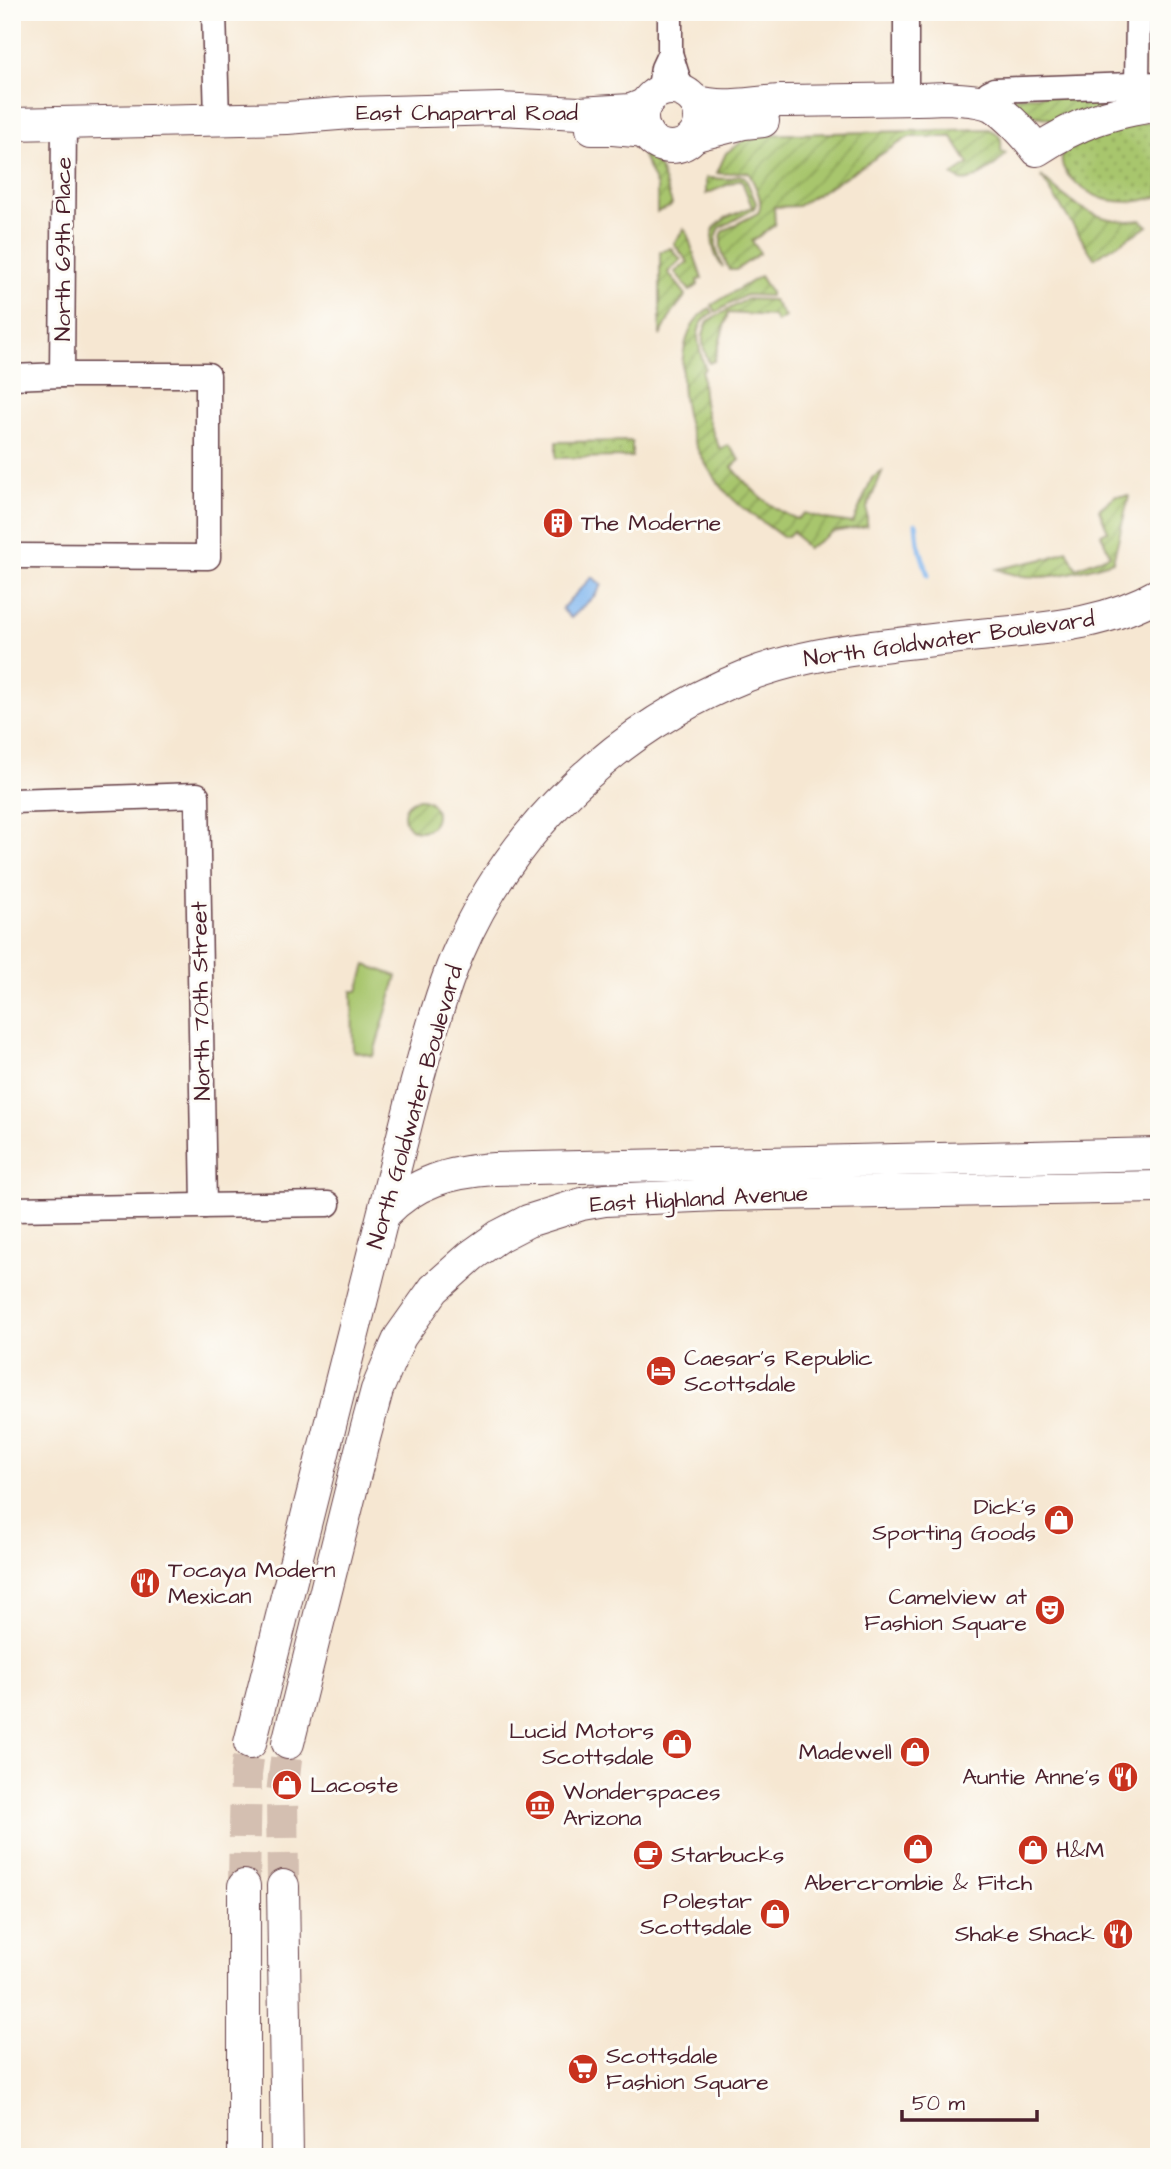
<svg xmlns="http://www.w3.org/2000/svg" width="1171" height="2169" viewBox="0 0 1171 2169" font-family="'Architects Daughter',sans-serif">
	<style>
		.grass { fill: url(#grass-dots); stroke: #79724c; stroke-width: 2 }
		.park { fill: #a8c66d; stroke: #79724c; stroke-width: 2 }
		.garden { fill: url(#garden-furrows); stroke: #79724c; stroke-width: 2 }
		.water { fill: #7fb5ee; stroke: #646a8c; stroke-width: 2 }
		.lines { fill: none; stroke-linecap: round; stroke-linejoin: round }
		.stream { stroke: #7fb5ee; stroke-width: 5 }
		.major-tunnel { stroke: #d4bfb1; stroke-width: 32; stroke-dasharray: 32 16; stroke-linecap: butt }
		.minor-casing { stroke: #643d44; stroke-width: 27 }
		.major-casing { stroke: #643d44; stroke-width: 34 }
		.minor { stroke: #fff; stroke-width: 24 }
		.major { stroke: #fff; stroke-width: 32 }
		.labels { text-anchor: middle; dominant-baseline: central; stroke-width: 6; stroke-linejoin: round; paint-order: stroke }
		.street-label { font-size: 23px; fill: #4a1f2b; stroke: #fdfcf7 }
		.poi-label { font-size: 23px; fill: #4a1f2b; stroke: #fdfcf7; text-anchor: start }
	</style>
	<defs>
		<pattern id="grass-dots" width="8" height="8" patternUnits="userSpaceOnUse" patternTransform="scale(1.75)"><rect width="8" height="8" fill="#a8c66d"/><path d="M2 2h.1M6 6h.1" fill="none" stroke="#8ba05a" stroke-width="1.8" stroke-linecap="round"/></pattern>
		<pattern id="garden-furrows" width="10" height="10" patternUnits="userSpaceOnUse" patternTransform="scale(1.75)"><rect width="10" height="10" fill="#a8c66d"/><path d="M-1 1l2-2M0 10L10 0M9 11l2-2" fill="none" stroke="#8ba05a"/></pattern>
	</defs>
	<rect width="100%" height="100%" fill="#fdfcf7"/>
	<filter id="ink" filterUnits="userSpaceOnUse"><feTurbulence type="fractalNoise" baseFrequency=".0143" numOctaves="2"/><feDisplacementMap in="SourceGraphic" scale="14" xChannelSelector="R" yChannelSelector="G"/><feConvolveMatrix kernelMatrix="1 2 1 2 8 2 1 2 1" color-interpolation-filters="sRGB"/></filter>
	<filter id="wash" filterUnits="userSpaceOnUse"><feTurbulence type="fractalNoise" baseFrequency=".00686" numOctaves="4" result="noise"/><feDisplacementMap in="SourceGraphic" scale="28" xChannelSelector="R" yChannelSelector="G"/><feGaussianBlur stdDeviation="1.57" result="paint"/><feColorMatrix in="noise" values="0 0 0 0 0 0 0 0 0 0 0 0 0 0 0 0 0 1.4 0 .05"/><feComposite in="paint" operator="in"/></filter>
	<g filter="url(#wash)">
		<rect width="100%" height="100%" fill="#f6e7d2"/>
		<g class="grass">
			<path d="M 1159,120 L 1159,196 L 1156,197 C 1141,202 1124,203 1108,200 C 1089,196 1043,167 1070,145 C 1091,128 1133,125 1159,120 Z"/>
			<polygon points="632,441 632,457 556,458 556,442"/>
		</g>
		<polygon class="park" points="366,965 397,976 373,1056 353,1051 352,991 358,991"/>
		<g class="garden">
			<polygon points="1159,90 1056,124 1047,118 1035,116 1007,97"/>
			<path d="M 989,129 C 1001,134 1002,138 1001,151 L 1006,153 C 1001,162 979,178 968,180 C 962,182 957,179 952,175 L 969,164 L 952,137 L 909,137 L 798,206 L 774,207 L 775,225 L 752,241 L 760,253 L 736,270 L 729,270 C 724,258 717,245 723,231 L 758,213 C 765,201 754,185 749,173 C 737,169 730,176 717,173 L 726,153 L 752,135 Z"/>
			<polygon points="643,150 660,169 672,204 670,207 657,212 657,187 643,156"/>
			<path d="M 739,175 L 745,177 L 756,203 L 754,209 L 720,228 C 712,242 717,253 723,267 C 714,258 710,240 714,228 L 725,218 L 752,207 L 741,179 L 706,194 L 706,178 C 721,177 725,182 739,175 Z"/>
			<path d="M 1041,176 C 1070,203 1099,226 1141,220 L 1148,226 L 1094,258 Z"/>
			<polygon points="684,229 687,233 702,279 697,280 698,285 690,291 675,272 688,262 674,244"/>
			<polygon points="671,248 681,260 668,272 686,295 672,313 660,336 660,252"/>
			<polygon points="760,276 770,292 770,296 746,295 716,312 712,305"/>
			<path d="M 747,299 L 773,300 L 785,317 L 777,322 L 773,316 L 728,313 L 714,361 L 709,363 C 702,347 700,337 708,321 Z"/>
			<path d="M 710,308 L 713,313 C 690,325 699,349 705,368 L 702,371 C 702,405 706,418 720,449 L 728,445 L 740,460 L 732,467 C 751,490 769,508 797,519 L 805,513 L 825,519 L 853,523 L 872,478 L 882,472 L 867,508 L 867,526 L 833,532 L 807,549 L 793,531 L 788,536 L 783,537 L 780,535 C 760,519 737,507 721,486 C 712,475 704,462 698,450 C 680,415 669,331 710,308 Z"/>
			<path d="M 1115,496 L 1129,496 L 1113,561 C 1077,572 1034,586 997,569 L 1049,558 L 1067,550 L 1076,568 L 1110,555 L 1101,534 L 1108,531 L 1099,509 Z"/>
			<circle cx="420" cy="815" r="16"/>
		</g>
		<polygon class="water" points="592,577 602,585 596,594 571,618 562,609 563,607"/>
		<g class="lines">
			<polyline class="stream" points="916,524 918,543 928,575"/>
		</g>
	</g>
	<g filter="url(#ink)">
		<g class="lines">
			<g class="major-tunnel">
				<polyline points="244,1886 246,1774 250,1743"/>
				<polyline points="283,1886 282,1794 288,1743"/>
			</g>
			<g class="minor-casing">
				<g id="minor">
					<polyline points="214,12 217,119"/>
					<polyline points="670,53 680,85 686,93"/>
					<polyline points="1137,85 1138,12"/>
					<polyline points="657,93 660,87 663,68 670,53 670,12"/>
					<polyline points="906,99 906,12"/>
					<polyline points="983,103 988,93 994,90 1159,84"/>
					<polyline points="62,375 64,123"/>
					<polyline points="12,377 62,375 208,375 208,557 12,556"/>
					<polyline points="12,801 197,795 204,1206"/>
					<polyline points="12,1209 328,1204"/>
				</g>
			</g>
			<g class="major-casing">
				<g id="major">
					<circle cx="671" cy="118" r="29"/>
					<path d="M 695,101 C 723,110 752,102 781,101 C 837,100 893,100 949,98 C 963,100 981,99 993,106 C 1008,116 1027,136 1037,150 C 1080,122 1108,113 1159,105"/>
					<polyline points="12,124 287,118 351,113 500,109 579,113 631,110 646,104"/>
					<polyline points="592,129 613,129 646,132"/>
					<polyline points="696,135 744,123 763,121"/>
					<path d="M 384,1214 C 415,1181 451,1172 494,1169 L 1159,1154"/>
					<path d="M 250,1743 L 414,1092 C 427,1046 439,999 457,955 C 511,828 618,727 746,676 C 791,658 842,650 890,645 C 924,641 957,637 990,634 C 1049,628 1107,624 1159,594"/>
					<polyline points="288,1743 363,1442 377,1390 388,1364 400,1337 434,1289 471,1256 499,1236 528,1221 582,1204 605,1200 718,1195 1159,1187"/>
					<polyline points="244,1886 244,2157"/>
					<polyline points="283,1886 287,2157"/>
				</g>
			</g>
			<use href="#minor" class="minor"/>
			<use href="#major" class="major"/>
		</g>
	</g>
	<defs>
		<g id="building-disc" transform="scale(1.575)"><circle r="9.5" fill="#c8321e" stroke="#fdfcf7"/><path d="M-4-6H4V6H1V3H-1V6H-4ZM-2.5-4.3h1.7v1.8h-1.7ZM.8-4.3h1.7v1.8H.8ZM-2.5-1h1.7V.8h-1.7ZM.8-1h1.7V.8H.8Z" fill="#fff"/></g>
		<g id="hotel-disc" transform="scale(1.575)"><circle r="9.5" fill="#c8321e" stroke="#fdfcf7"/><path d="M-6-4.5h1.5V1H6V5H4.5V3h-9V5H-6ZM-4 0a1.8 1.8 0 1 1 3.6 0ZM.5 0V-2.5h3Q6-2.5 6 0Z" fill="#fff"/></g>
		<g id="shop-disc" transform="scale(1.575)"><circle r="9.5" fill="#c8321e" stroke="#fdfcf7"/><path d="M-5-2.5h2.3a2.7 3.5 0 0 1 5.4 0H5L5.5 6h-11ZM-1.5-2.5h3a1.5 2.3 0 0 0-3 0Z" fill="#fff"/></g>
		<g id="restaurant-disc" transform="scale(1.575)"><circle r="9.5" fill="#c8321e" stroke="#fdfcf7"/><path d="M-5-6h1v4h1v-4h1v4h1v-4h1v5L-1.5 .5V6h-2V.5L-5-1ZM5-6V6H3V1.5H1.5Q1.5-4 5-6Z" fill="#fff"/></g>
		<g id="theatre-disc" transform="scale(1.575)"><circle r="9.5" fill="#c8321e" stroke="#fdfcf7"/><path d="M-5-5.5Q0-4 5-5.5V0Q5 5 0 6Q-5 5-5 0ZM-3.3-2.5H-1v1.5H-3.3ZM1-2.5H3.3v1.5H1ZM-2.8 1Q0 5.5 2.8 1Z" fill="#fff"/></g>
		<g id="museum-disc" transform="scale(1.575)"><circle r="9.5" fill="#c8321e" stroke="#fdfcf7"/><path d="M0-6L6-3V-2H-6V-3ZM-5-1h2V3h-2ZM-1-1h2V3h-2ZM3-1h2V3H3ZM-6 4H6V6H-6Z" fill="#fff"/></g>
		<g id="cafe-disc" transform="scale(1.575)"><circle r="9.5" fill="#c8321e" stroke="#fdfcf7"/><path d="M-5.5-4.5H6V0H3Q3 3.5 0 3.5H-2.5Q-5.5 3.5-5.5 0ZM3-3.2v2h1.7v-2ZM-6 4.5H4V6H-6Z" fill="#fff"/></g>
		<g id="supermarket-disc" transform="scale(1.575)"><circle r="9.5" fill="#c8321e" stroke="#fdfcf7"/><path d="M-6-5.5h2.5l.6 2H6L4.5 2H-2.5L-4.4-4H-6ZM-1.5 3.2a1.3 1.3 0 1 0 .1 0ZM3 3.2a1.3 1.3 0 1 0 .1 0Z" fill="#fff"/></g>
	</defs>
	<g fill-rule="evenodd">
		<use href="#building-disc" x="558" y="523"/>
		<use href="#hotel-disc" x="661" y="1371"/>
		<use href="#shop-disc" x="1059" y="1520"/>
		<use href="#restaurant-disc" x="145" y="1583"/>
		<use href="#theatre-disc" x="1050" y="1610"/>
		<use href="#shop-disc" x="677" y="1744"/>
		<use href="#shop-disc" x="915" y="1752"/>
		<use href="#restaurant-disc" x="1123" y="1777"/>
		<use href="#shop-disc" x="287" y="1785"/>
		<use href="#museum-disc" x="540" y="1805"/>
		<use href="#shop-disc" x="918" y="1849"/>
		<use href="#shop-disc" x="1033" y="1850"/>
		<use href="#cafe-disc" x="648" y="1855"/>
		<use href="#shop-disc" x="775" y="1914"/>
		<use href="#restaurant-disc" x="1118" y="1934"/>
		<use href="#supermarket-disc" x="583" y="2069"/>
	</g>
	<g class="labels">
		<g class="street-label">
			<text x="467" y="113">East Chaparral Road</text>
			<text transform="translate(63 249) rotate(-90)">North 69th Place</text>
			<text transform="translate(949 639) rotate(-8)">North Goldwater Boulevard</text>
			<text transform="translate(201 1001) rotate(-91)">North 70th Street</text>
			<text transform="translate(415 1107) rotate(-74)">North Goldwater Boulevard</text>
			<text transform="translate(699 1199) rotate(-3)">East Highland Avenue</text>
		</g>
		<g class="poi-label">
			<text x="581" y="523">The Moderne</text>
			<text x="684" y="1358">Caesar's Republic<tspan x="684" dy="26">Scottsdale</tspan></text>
			<text x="1036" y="1507" text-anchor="end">Dick's<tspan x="1036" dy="26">Sporting Goods</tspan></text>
			<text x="168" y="1570">Tocaya Modern<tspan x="168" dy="26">Mexican</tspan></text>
			<text x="1027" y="1597" text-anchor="end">Camelview at<tspan x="1027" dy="26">Fashion Square</tspan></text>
			<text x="654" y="1731" text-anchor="end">Lucid Motors<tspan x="654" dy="26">Scottsdale</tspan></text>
			<text x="892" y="1752" text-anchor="end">Madewell</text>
			<text x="1100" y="1777" text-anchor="end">Auntie Anne's</text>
			<text x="310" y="1785">Lacoste</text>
			<text x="563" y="1792">Wonderspaces<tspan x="563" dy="26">Arizona</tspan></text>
			<text x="1056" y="1850">H&amp;M</text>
			<text x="671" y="1855">Starbucks</text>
			<text x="918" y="1883" text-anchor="middle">Abercrombie &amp; Fitch</text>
			<text x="752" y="1901" text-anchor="end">Polestar<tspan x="752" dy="26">Scottsdale</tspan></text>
			<text x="1095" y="1934" text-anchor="end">Shake Shack</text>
			<text x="606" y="2056">Scottsdale<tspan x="606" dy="26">Fashion Square</tspan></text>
		</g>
	</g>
	<rect width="1171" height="2169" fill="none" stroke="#fdfcf7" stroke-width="42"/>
	<path d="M902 2110v10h135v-10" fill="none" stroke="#4a1f2b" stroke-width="3.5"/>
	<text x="912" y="2110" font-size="21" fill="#4a1f2b" stroke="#fdfcf7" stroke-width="5" paint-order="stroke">50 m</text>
</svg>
